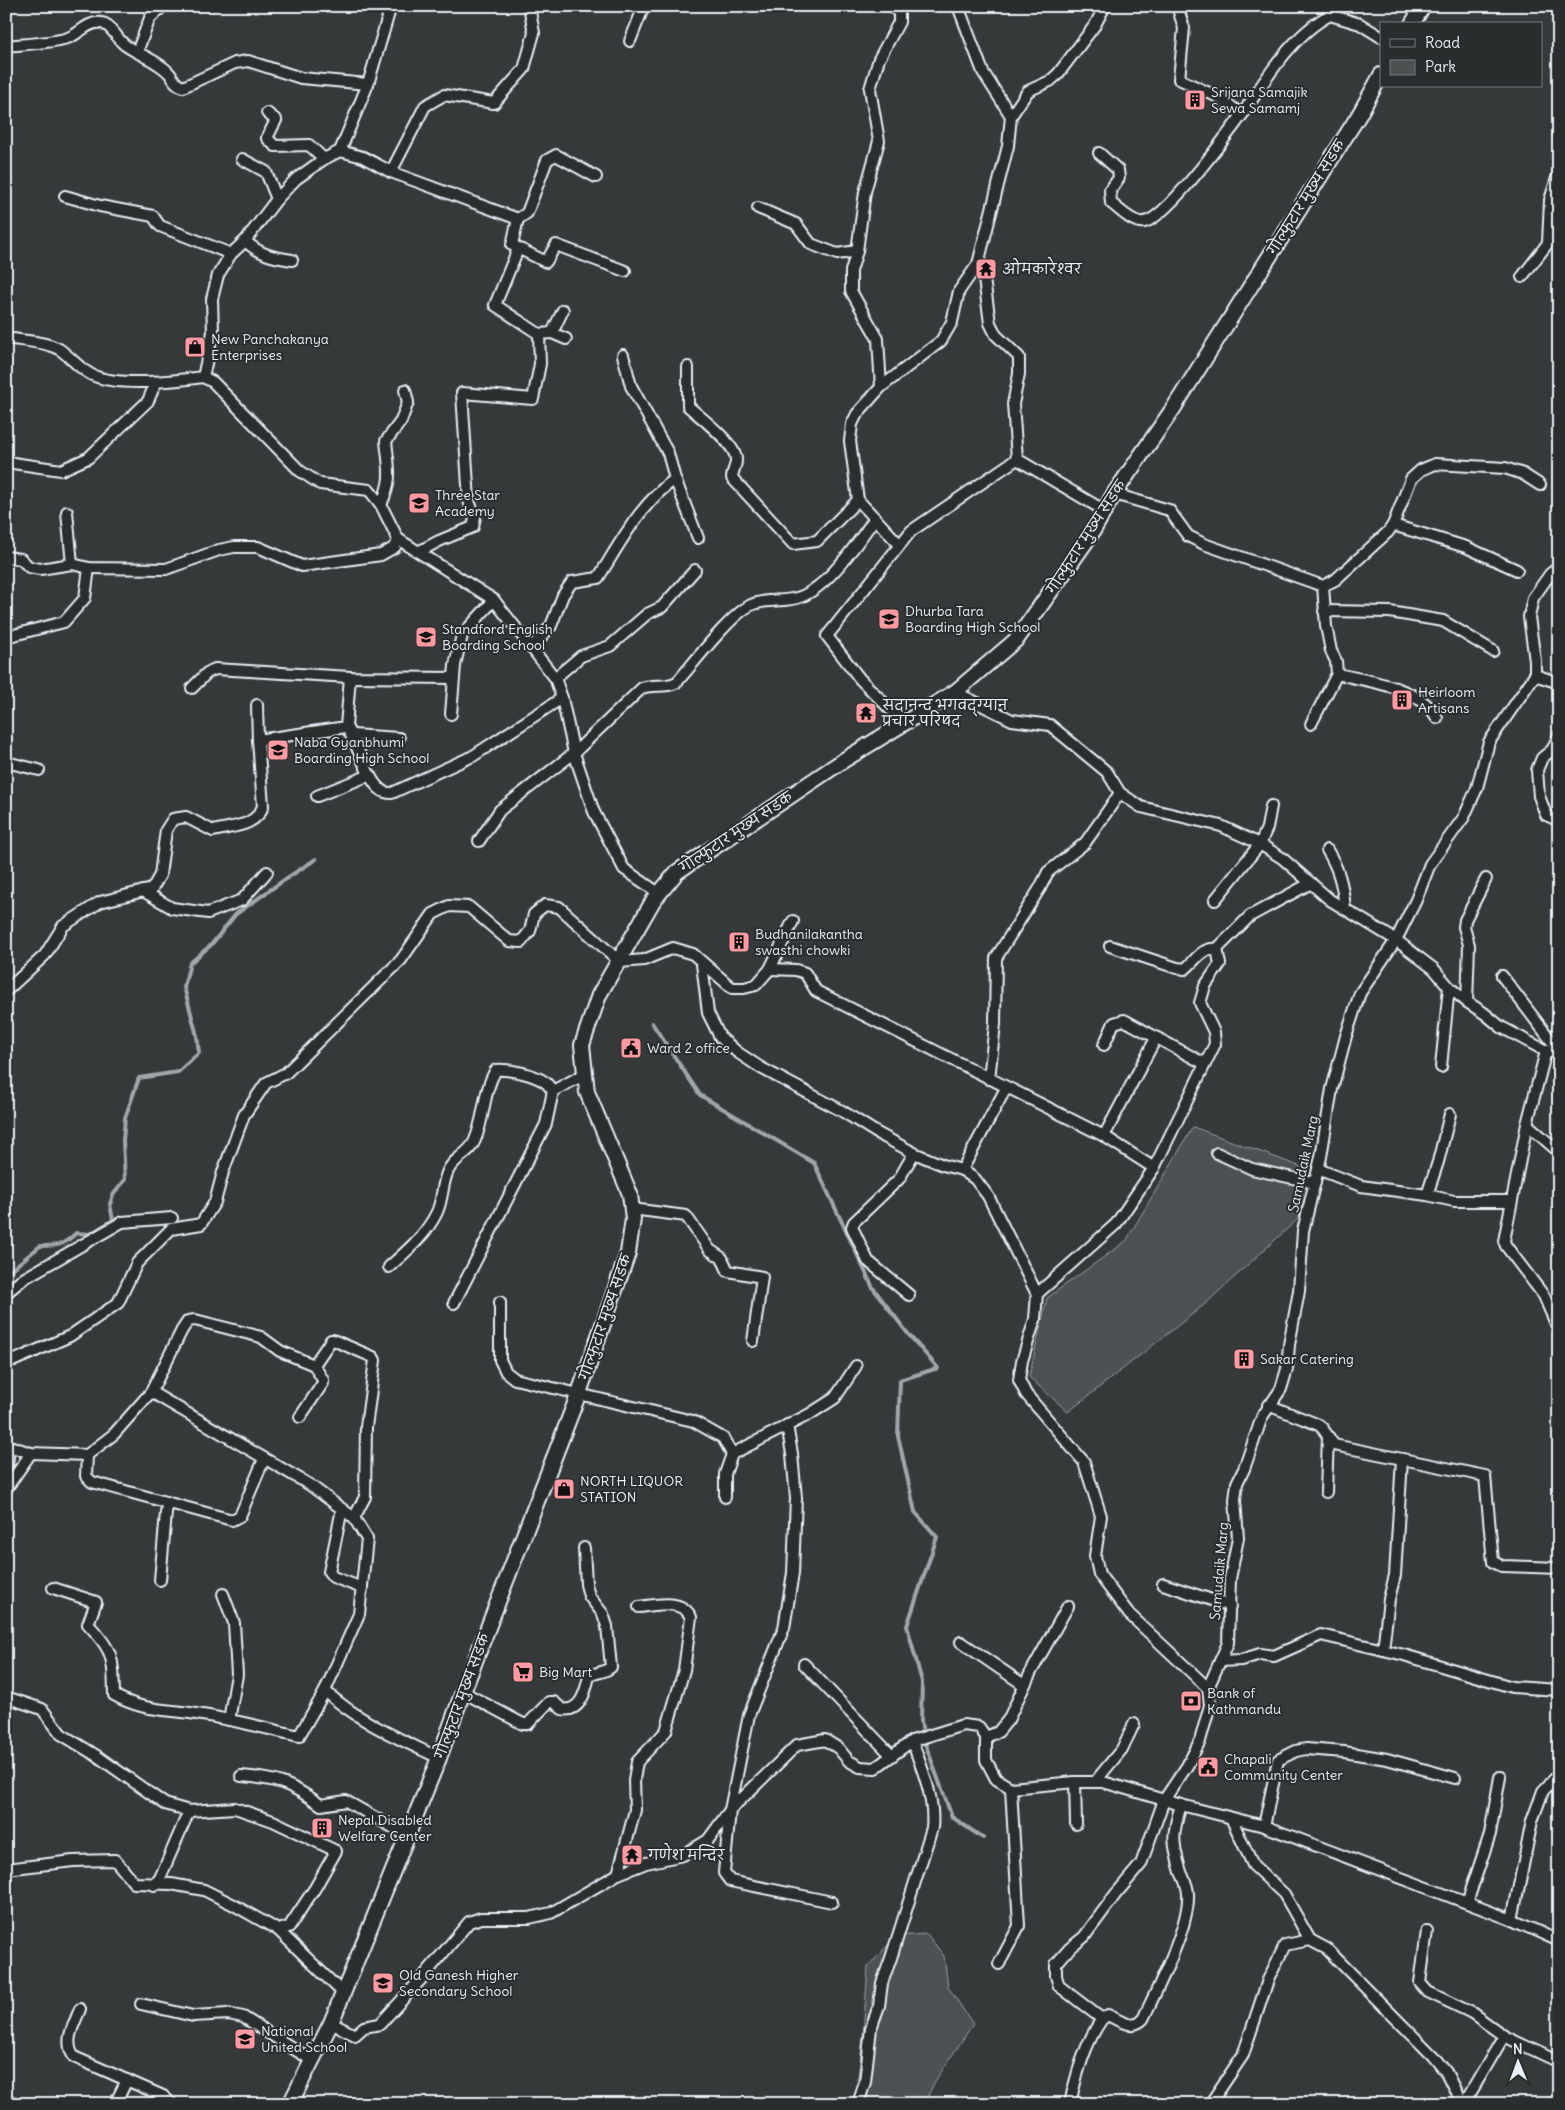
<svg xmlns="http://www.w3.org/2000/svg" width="1565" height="2110" viewBox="0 0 1565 2110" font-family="Delius,'Playpen Sans Deva',sans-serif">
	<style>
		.green { fill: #4d5152; stroke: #9aa1a5 }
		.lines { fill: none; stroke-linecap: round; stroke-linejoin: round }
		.stream { stroke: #a0a7ac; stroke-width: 4 }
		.minor-casing { stroke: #e8f1f8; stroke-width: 14 }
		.secondary-casing { stroke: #e8f1f8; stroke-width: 18 }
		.minor { stroke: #2a2d2e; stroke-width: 10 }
		.secondary { stroke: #2a2d2e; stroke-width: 14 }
		.labels { text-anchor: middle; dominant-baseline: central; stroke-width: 4; stroke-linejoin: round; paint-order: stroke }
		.poi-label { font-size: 14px; fill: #e8f1f8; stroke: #2a2d2e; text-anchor: start }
		.street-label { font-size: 14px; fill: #e8f1f8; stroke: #2a2d2e }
	</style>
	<rect width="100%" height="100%" fill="#35393a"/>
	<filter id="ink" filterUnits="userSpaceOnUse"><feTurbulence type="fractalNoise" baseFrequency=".02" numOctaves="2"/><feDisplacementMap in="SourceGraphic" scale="10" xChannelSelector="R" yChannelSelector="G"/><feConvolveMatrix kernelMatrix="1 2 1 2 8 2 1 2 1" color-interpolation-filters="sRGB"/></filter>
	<g filter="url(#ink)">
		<g class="green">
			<polygon points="1193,1127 1307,1169 1299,1218 1204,1305 1068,1412 1029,1377 1047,1298 1126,1241"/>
			<polygon points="927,1934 944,1956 948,1987 973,2024 935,2081 924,2104 854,2104 862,2047 868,1967 896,1936"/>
		</g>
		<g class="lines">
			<g class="stream">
				<polyline points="652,1023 700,1095 814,1163 873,1288 909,1335 938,1368 900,1380 898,1436 915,1512 937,1537 907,1626 922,1682 921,1721 923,1733"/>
				<path d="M 6,1274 L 40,1246 C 57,1246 63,1246 76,1233 L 90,1234 L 113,1220 L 110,1204 L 113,1195 L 125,1180 L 123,1141 L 125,1118 L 139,1078 L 178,1072 L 199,1053 L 197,1036 L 184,987 L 190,963 L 211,945 L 236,914 L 287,878 L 316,859"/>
				<polyline points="925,1743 952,1817 983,1838"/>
			</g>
			<g class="minor-casing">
				<g id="minor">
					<polyline points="958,6 983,72 1011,116"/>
					<path d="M 1179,12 L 1184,28 L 1179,79 L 1220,98 L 1242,115 C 1264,81 1293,34 1330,15 L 1360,24 L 1381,37"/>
					<polyline points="630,41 644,6"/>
					<path d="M 6,46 C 23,44 57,43 70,37 C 80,33 89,21 101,23 C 112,24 116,39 125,45 C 139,55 159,61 170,74 C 174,80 175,84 183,87 L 235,63 L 248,61 L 301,78 L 368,84"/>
					<polyline points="137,52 150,18 163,6"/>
					<polyline points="267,113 276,120 267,138 275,146 309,145 324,159"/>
					<polyline points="1559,127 1559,136"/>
					<polyline points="340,151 368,84 391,6"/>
					<path d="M 1099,153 L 1118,170 L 1119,178 L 1110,190 L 1111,203 C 1119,209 1133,224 1144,222 C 1166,219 1226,136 1242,115"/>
					<polyline points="242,159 266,172 277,199"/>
					<polyline points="391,172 425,106 444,95 494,103 524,69 534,33 529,6"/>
					<polyline points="65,196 100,206 153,216 160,226 231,254"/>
					<polyline points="758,208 796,224 811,244 837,254 857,251 851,271 851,291 878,339 881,387 857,414 852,424 850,441 858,500 899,544"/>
					<polyline points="518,219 512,245 546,262 556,245 625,271"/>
					<path d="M 245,241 C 261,255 272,257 292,260"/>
					<polyline points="857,251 865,192 879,141 870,89 879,59 899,22 899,13 892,6"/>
					<polyline points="1522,277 1548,243 1550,200 1559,172"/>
					<polyline points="552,333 566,339"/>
					<polyline points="539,334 552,333 563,310"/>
					<path d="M 6,338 C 22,341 44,341 59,349 C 71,357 79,369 92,375 C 118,387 175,381 203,377 L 213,332 L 212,299 L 218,275 L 231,254 L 245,241 L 277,199 L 296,179 L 324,159 L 340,151 L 363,157 L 391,172 L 518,219 L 527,213 L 547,160 L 556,155 L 596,177"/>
					<path d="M 688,367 L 688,406 C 700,417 735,443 736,459 C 737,465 732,471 732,478 L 793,544 L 817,541 L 858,500"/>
					<polyline points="881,387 941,341 952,322 959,291 978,264"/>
					<polyline points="1017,459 1105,511"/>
					<polyline points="6,462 61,470 88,458 148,401 156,382"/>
					<polyline points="675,479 698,538"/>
					<polyline points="1114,494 1169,510 1188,536 1204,544 1323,586 1335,580 1388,532 1393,525 1411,479 1421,470 1435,464 1505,468 1523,474 1540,485"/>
					<path d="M 381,505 C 393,478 389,470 386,441 L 401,421 L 408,402 L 405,390"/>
					<polyline points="67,512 72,564"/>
					<polyline points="1393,525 1466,547 1517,570"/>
					<polyline points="420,551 439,541 473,527 475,517 469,501 462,393 533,399 540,364 539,334 495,305 518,249"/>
					<polyline points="6,557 21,559 29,567 40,569 72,564 89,568 166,569 219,550 234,547 258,547 302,566 381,555 395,547 398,539"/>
					<polyline points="494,600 555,678 562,698 574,753 594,812 624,869 660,894"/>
					<polyline points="1324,611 1390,612 1443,621 1493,651"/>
					<polyline points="6,637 64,622 85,598 89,568"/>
					<path d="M 531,648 L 551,626 L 563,595 L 572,582 L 598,578 C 621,542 640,504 675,479 L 668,453 L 631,386 L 623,355"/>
					<path d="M 1337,674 C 1368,681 1421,687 1437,718"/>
					<polyline points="1535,675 1559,683"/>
					<polyline points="555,678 581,656 610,646 647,614 662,607 695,570"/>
					<polyline points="192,688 207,673 215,669 350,677 454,678 455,665 462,635 494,600 398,539 381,505 369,490 320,484 300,471 213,382 203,377"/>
					<polyline points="955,692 1012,720 1050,725 1107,772 1120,793 1141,807 1221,826 1260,844 1282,858 1330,900 1396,940 1434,969 1449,987 1467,1002 1484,1013 1501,1027 1546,1051 1559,1053"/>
					<polyline points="257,705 258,740 346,727 350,677"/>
					<polyline points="451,714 454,678"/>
					<polyline points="905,724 860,679 827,636 911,531 1017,459 1013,404 1019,374 1019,357 996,335 990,323 984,279 978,264 1008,146 1011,116 1028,91 1050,81 1058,74 1095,25 1105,6"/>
					<polyline points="1311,724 1337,674 1336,661 1331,651 1326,626 1323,586"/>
					<path d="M 346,727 C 358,743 367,780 381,790 C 384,793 388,793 392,793 L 473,756 L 562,698"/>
					<polyline points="352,735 399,738"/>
					<polyline points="1559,735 1552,750 1542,758 1537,770 1539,796 1546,815 1559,821"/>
					<polyline points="6,762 39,770"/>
					<polyline points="317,796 370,775"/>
					<path d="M 479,841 L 500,810 L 574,753 L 642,688 C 655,683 664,689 677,682 C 694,663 730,615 751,605 C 766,598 784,603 800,597 C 828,587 858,542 875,518"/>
					<path d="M 1327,850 C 1339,869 1343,886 1345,909"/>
					<polyline points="143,891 172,908 208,913 242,900 267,872"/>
					<polyline points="1215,900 1260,844 1267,828 1271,806"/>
					<polyline points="1217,949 1250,916 1311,883"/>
					<polyline points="702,964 708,1013 720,1037 737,1052 761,1068 842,1111 877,1133 914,1153 943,1165 962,1170 975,1179 988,1196 1037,1294 1035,1319 1022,1361 1019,1380 1026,1394 1084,1462 1101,1516 1095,1556 1099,1574 1129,1614 1208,1688"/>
					<polyline points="770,969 796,970 805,973 816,991 1104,1136 1154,1168"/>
					<polyline points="1502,976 1559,1051"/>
					<path d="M 6,991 L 45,955 L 63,926 L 100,902 L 152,889 L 160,875 L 166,830 L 173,819 L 186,817 L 213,831 C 232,826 256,827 263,806 L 258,740"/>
					<polyline points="1467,1002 1469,945 1464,927 1465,920 1486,879"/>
					<polyline points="1104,1045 1114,1023 1124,1020 1205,1064"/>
					<polyline points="1546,1051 1527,1124 1504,1241 1506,1246 1544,1296 1559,1331"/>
					<polyline points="1441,1067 1449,987"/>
					<polyline points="989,1079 995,1024 996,958 1040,888 1048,872 1085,843 1120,793"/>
					<polyline points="1527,1124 1559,1152"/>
					<polyline points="1104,1136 1156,1038"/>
					<polyline points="1217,1153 1252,1169 1315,1183"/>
					<polyline points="1318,1169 1361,1186 1427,1195 1454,1201 1511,1201"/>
					<polyline points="962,1170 1006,1088"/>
					<polyline points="1427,1195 1438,1162 1450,1114"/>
					<polyline points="632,1209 686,1216 710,1250 722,1258 728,1271 762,1277 753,1341"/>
					<path d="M 389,1267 C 408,1250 426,1235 437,1212 C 443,1199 442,1183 448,1171 C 453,1158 470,1154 475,1140 C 485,1117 483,1091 496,1070 C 510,1069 533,1074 545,1082 C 548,1084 551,1089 553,1091"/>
					<polyline points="6,1293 23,1279 122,1222 172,1218"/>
					<path d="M 1037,1294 L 1116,1224 L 1154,1168 L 1215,1044 L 1214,1032 L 1200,1003 L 1205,986 L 1220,964 L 1217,949 C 1202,947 1196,960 1185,969 L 1177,968 L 1110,946"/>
					<polyline points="909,1295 868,1261 852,1227 854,1222 899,1179 914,1153"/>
					<polyline points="500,1302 500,1360 506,1372 515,1379 693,1421 723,1438 732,1454"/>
					<polyline points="454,1303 546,1124 553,1091 585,1074"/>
					<polyline points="6,1362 15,1360 70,1336 118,1303 137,1263 171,1229 201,1224 215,1202 223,1172 244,1115 266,1083 286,1073 401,960 433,914 449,906 469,907 509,941 521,942 530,931 534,914 545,905 559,907 620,962 644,960 673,948 693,954 732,988 744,988 756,985 770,969 793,921"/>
					<polyline points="314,1365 331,1340 333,1340 373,1357 375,1360 366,1427 365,1497 354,1518"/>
					<polyline points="1268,1405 1319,1425 1323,1429 1334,1445 1485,1476 1493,1562 1502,1566 1559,1568"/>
					<polyline points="787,1425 792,1454 796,1498 793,1573 784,1628 749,1715 730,1810 724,1873 730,1881 832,1902"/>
					<polyline points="6,1445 31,1453 87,1455 114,1434 151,1392 182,1330 188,1321 195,1320 261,1337 280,1351 314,1365 323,1380 323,1383 300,1417"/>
					<polyline points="87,1455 86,1476 92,1482 232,1520 240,1516 264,1459"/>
					<polyline points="6,1476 9,1446"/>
					<polyline points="6,1489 31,1453"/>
					<polyline points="1326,1492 1328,1436"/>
					<polyline points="725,1497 725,1474 732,1454 810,1414 835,1398 856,1366"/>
					<polyline points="342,1509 329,1572 333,1577 362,1588"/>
					<polyline points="160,1580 167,1502"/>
					<polyline points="1163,1584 1230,1606"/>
					<path d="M 53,1588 L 96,1602 L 88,1624 C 114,1652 113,1657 114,1695 C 141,1711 166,1709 196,1714 C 231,1719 265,1728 299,1736 L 325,1691 L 359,1614 L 367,1539 L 354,1518 L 310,1485 L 151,1392"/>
					<polyline points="223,1594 234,1623 237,1675 229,1720"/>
					<polyline points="961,1642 1024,1685"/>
					<polyline points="1383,1650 1389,1599 1395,1575 1402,1459"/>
					<polyline points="1220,1661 1241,1660 1260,1654 1274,1656 1321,1635 1404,1655 1512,1687 1559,1690"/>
					<polyline points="804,1664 892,1756"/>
					<path d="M 325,1691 C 361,1723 396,1737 439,1758"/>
					<path d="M 463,1692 L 523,1724 L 528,1724 L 549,1702 L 554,1702 L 562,1709 C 581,1713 586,1690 589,1676 C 596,1672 605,1673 611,1667 L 607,1626 L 603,1614 L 589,1596 L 586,1584 L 584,1548"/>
					<polyline points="6,1697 42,1709 61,1734 97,1756 165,1804 189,1811 160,1878 154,1885"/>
					<polyline points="986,1737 998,1732 1008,1720 1031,1672 1068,1606"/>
					<path d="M 241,1776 C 278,1779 290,1783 321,1805 L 346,1801 L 408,1836"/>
					<polyline points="1075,1782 1076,1824"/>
					<polyline points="1095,1782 1122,1749 1134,1724"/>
					<polyline points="189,1811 235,1808 273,1821 336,1851 315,1888 289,1927 278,1930"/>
					<polyline points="1231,1818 1253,1865 1284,1894 1310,1940 1327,1949 1433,2056 1446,2072 1462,2104"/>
					<polyline points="1264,1826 1278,1760 1296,1751 1306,1749 1344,1752 1387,1759 1455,1778"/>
					<polyline points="6,1869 73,1861 115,1860 134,1883 171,1884 204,1890 232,1904 278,1930 343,1993"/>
					<path d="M 618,1874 L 635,1810 L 634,1780 L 637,1762 L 666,1731 L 684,1670 L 691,1617 C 681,1598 656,1605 639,1607"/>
					<polyline points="1467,1903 1490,1834 1500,1777"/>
					<polyline points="1512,1920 1532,1821 1543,1791 1559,1774"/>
					<polyline points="1427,1931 1420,1983 1428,1992 1472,2013 1504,2036 1559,2062"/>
					<polyline points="999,1964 1019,1926 1011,1788"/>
					<polyline points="141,2004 193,2016 228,2014 243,2017 313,2061"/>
					<path d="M 80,2009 C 74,2025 63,2041 74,2057 L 163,2096 L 172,2104"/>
					<polyline points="1102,2019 1059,1986 1056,1976 1056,1964 1069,1949 1084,1937 1115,1895 1141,1864 1164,1800 1187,1766 1200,1741 1210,1705 1208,1688 1228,1643 1230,1579 1238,1538 1235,1500 1237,1483 1244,1469 1262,1417 1281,1389 1287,1369 1289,1345 1299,1291 1303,1231 1321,1157 1332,1089 1346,1036 1360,993 1396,940 1416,900 1430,864 1464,817 1477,788 1489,742 1535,675 1535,661 1529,617 1533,598 1550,574 1559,567"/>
					<polyline points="331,2023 355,2035 364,2027 380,2024 423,1977 469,1922 481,1918 529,1918 551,1913 618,1874 646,1863 683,1855 708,1840 730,1810 797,1745 825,1740 838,1748 849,1761 860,1767 875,1768 912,1741 963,1725 979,1727 986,1737 986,1760 996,1779 1011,1788 1075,1782 1103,1782 1181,1805 1264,1826 1512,1920 1559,1941"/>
					<polyline points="6,2099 17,2104"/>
					<polyline points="115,2104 127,2080"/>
					<path d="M 858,2104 L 865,2082 L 871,2028 L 879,2006 L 882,1983 L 891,1958 L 932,1828 C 935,1797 922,1769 912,1741"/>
					<path d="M 1070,2104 C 1076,2075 1085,2043 1102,2019 L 1108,2015 C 1120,2021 1132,2030 1143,2019 C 1157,1989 1190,1926 1188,1894 C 1188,1886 1184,1879 1181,1872 C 1172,1842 1172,1834 1181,1805"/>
					<polyline points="1210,2104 1243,2055 1268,1980 1285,1945 1310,1940"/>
					<polyline points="1464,2104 1504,2036"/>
				</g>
			</g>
			<g class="secondary-casing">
				<g id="secondary">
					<polyline points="1412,24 1423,6"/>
					<polyline points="290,2104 331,2023 439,1758 463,1692 579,1393 628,1253 633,1219 630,1194 587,1092 582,1045 599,995 653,901 677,872 844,760 955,692 1017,639 1090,536 1114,494 1173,409 1359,115 1381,75"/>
				</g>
			</g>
			<use href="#minor" class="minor"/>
			<use href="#secondary" class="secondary"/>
		</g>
	</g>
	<defs>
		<g id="building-square" transform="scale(1.125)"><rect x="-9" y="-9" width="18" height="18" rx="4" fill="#ff9aa2" stroke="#2a2d2e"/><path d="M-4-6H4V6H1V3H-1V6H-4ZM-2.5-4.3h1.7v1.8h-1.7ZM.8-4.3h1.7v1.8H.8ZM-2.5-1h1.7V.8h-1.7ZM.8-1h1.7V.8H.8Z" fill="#111"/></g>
		<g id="temple-square" transform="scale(1.125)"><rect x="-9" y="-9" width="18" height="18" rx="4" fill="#ff9aa2" stroke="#2a2d2e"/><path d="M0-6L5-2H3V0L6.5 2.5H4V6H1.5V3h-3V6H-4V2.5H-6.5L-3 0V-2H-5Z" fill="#111"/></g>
		<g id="shop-square" transform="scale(1.125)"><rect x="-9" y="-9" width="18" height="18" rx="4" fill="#ff9aa2" stroke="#2a2d2e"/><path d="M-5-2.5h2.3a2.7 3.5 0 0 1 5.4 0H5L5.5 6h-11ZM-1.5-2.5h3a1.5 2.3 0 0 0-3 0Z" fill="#111"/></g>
		<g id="school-square" transform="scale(1.125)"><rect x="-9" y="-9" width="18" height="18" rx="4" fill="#ff9aa2" stroke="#2a2d2e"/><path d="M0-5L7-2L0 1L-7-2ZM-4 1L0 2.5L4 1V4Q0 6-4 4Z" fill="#111"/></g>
		<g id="civic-square" transform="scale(1.125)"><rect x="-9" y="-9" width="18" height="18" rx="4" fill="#ff9aa2" stroke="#2a2d2e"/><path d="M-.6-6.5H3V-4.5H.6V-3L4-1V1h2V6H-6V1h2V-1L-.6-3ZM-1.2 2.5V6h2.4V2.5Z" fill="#111"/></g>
		<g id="supermarket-square" transform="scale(1.125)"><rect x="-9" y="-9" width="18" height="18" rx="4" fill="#ff9aa2" stroke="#2a2d2e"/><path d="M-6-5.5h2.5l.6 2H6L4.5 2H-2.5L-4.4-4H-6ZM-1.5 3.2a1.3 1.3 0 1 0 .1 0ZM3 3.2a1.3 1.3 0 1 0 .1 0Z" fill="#111"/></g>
		<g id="bank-square" transform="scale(1.125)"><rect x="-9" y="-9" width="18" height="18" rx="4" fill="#ff9aa2" stroke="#2a2d2e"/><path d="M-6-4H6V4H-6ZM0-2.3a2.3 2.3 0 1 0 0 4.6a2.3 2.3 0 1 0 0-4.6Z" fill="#111"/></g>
	</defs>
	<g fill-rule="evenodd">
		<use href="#building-square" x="1195" y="100"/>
		<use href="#temple-square" x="986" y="269"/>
		<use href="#shop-square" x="195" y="347"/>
		<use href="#school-square" x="419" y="503"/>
		<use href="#school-square" x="889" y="619"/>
		<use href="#school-square" x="426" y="637"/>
		<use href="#building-square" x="1402" y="700"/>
		<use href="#temple-square" x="866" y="713"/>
		<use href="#school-square" x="278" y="750"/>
		<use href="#building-square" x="739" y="942"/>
		<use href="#civic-square" x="631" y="1048"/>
		<use href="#building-square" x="1244" y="1359"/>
		<use href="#shop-square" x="564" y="1489"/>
		<use href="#supermarket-square" x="523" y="1672"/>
		<use href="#bank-square" x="1191" y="1701"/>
		<use href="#civic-square" x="1208" y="1767"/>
		<use href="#building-square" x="322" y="1828"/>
		<use href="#temple-square" x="632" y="1855"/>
		<use href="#school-square" x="383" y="1983"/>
		<use href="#school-square" x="245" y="2039"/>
	</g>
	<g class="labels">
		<g class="poi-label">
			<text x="1211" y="92">Srijana Samajik<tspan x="1211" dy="16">Sewa Samamj</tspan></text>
			<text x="1002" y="269">ओमकारेश्वर</text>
			<text x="211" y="339">New Panchakanya<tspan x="211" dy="16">Enterprises</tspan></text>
			<text x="435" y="495">Three Star<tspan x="435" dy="16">Academy</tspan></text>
			<text x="905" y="611">Dhurba Tara<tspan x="905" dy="16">Boarding High School</tspan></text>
			<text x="442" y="629">Standford English<tspan x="442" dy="16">Boarding School</tspan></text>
			<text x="1418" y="692">Heirloom<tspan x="1418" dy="16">Artisans</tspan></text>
			<text x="882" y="705">सदानन्द भगवद्ग्यान<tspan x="882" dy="16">प्रचार परिषद</tspan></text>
			<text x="294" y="742">Naba Gyanbhumi<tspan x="294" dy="16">Boarding High School</tspan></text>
			<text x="755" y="934">Budhanilakantha<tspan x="755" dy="16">swasthi chowki</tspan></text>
			<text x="647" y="1048">Ward 2 office</text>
			<text x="1260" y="1359">Sakar Catering</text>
			<text x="580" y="1481">NORTH LIQUOR<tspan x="580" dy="16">STATION</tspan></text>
			<text x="539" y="1672">Big Mart</text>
			<text x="1207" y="1693">Bank of<tspan x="1207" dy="16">Kathmandu</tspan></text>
			<text x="1224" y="1759">Chapali<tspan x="1224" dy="16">Community Center</tspan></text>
			<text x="338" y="1820">Nepal Disabled<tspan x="338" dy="16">Welfare Center</tspan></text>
			<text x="648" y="1855">गणेश मन्दिर</text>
			<text x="399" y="1975">Old Ganesh Higher<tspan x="399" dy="16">Secondary School</tspan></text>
			<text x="261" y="2031">National<tspan x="261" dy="16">United School</tspan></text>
		</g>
		<g class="street-label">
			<text transform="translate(1306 197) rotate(-58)">गोल्फुटार मुख्य सडक</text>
			<text transform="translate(1086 537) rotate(-57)">गोल्फुटार मुख्य सडक</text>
			<text transform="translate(736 832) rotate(-34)">गोल्फुटार मुख्य सडक</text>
			<text transform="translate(1303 1164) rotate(-78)">Samudaik Marg</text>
			<text transform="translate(605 1317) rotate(-71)">गोल्फुटार मुख्य सडक</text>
			<text transform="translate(1219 1571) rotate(-85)">Samudaik Marg</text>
			<text transform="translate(462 1696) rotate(-70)">गोल्फुटार मुख्य सडक</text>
		</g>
	</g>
	<rect width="1565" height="2110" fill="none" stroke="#2a2d2e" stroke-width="25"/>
	<rect x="12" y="12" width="1540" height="2085" fill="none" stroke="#e8f1f8" stroke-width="2" filter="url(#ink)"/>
	<rect x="1380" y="22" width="162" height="65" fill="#2a2d2e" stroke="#767b7f"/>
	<rect x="1390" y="39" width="25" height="8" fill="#2a2d2e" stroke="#767b7f"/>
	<text x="1425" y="48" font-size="15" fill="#e8f1f8">Road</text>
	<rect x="1390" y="60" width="25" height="15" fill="#4d5152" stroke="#767b7f"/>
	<text x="1425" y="72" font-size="15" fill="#e8f1f8">Park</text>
	<g transform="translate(1518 2062) rotate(359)" stroke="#2a2d2e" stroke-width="4" paint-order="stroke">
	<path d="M0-4L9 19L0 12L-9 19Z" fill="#e8f1f8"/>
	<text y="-8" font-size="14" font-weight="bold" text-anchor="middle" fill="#e8f1f8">N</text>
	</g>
</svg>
